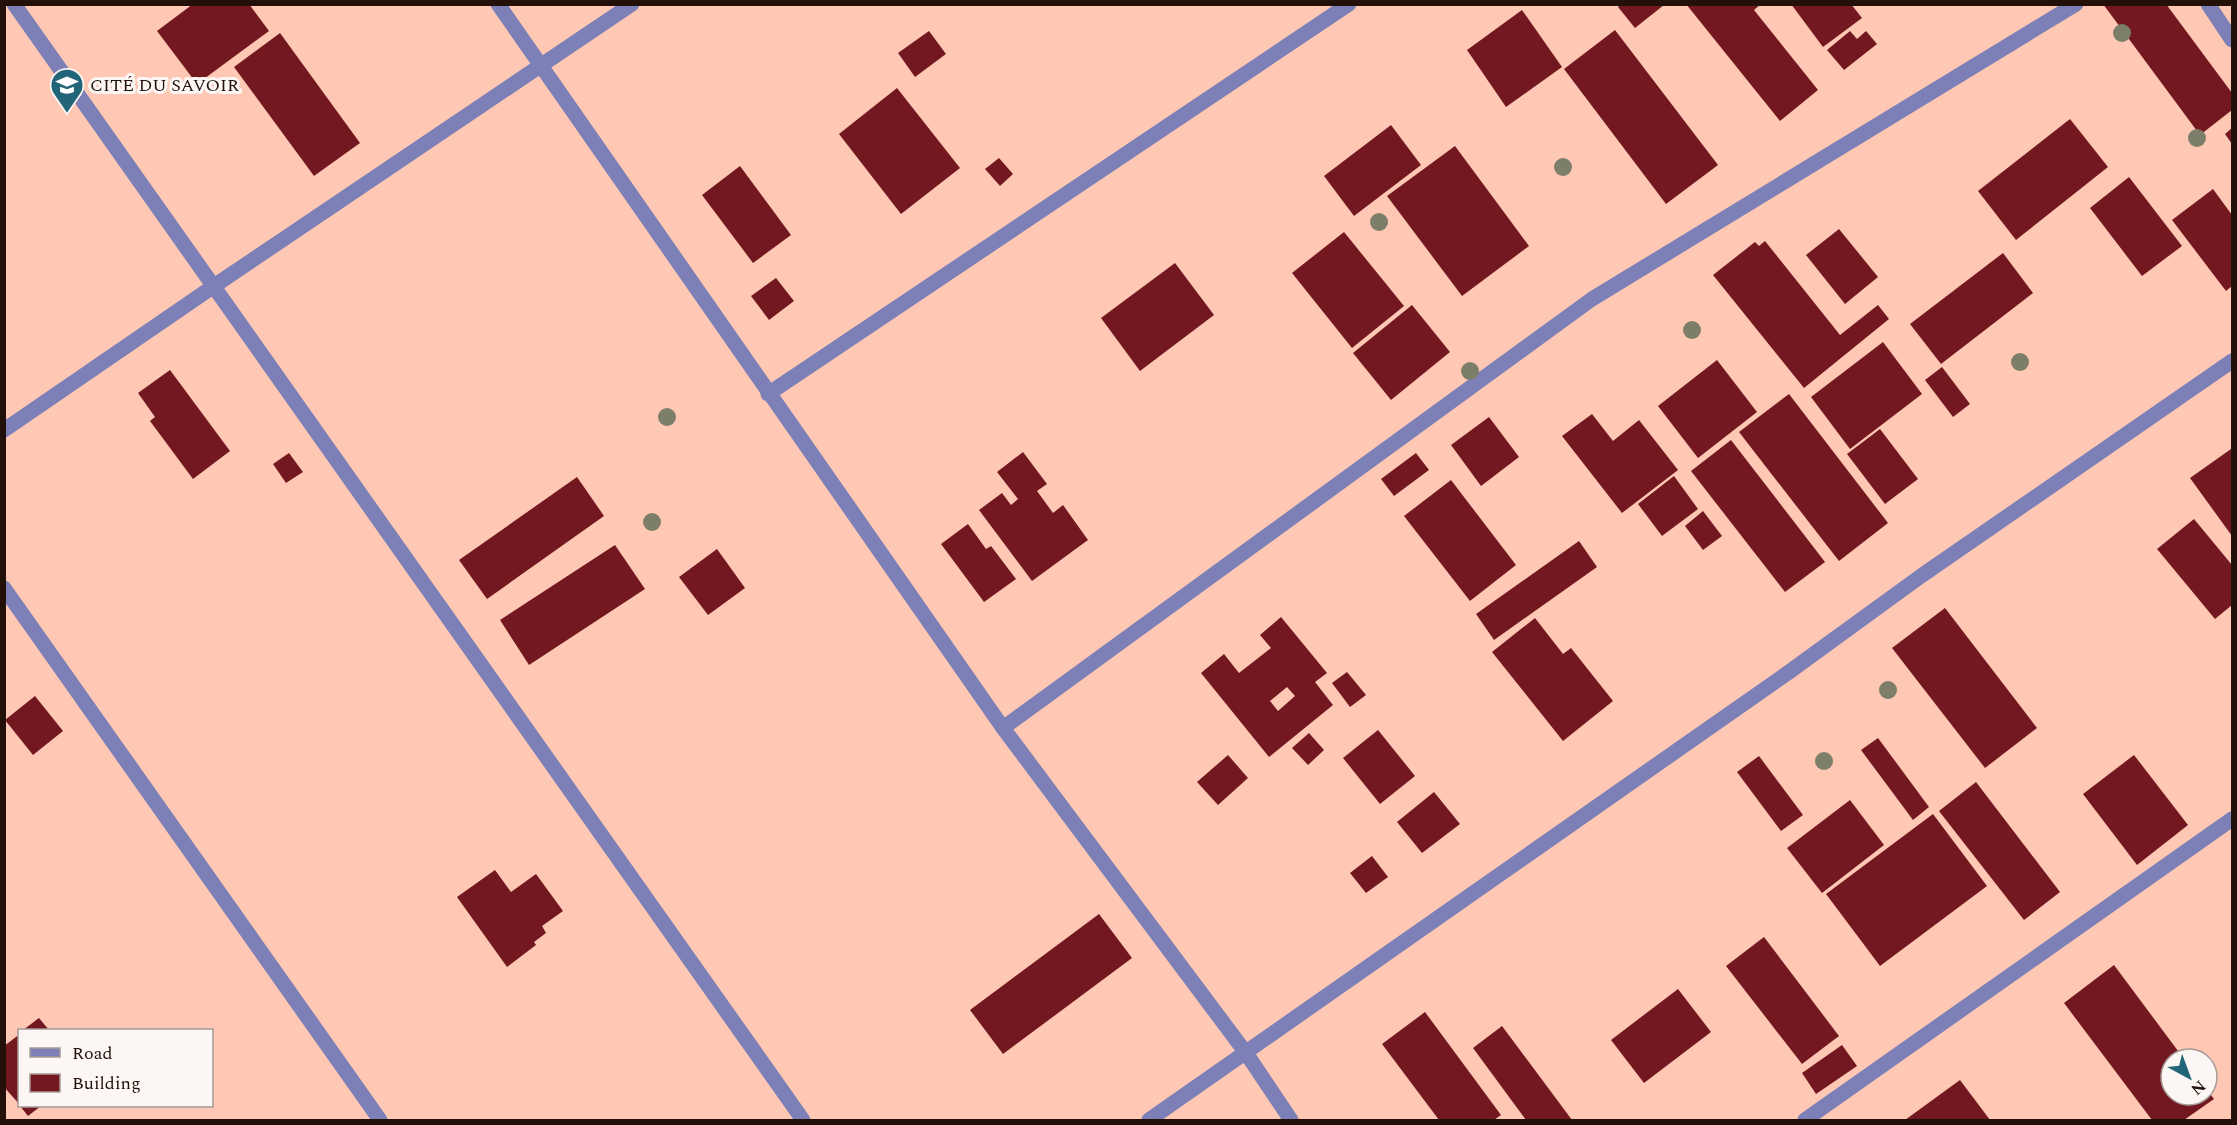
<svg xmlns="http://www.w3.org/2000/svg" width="2237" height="1125" viewBox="0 0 2237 1125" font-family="Spectral,serif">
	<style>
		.building { fill: #731820; fill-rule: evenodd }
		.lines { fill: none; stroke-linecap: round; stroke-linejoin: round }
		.street { stroke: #7d80b7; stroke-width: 15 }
		.tree { fill: #7d7e69 }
		.labels { text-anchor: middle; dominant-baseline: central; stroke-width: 6; stroke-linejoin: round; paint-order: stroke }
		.poi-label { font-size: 18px; fill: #221009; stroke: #fcf6f4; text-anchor: start }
	</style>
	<rect width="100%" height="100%" fill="#ffc8b4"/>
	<g class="building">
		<polygon points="193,4 249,4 269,31 197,84 157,31"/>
		<polygon points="1686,4 1761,4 1754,10 1818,90 1780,121"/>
		<polygon points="1791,4 1851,4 1862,18 1823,47"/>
		<polygon points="2103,4 2166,4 2232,93 2232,110 2200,135"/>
		<polygon points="1620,5 1664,5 1635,28 1618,7"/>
		<polygon points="1522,10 1562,67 1506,107 1467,50"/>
		<polygon points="1615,30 1718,165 1666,204 1564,69"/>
		<polygon points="929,31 946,54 915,77 898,53"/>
		<polygon points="1850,31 1857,39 1866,31 1877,44 1844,70 1827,50"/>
		<polygon points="280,33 360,143 314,176 234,67"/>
		<polygon points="897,88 960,168 901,214 839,134"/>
		<polygon points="2070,119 2108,167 2016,240 1978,191"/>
		<polygon points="1391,125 1421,165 1354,216 1324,176"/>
		<polygon points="2232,128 2232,144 2225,134"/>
		<polygon points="1455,146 1529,246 1462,296 1387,196"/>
		<polygon points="999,158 1013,174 1000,186 985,169"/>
		<polygon points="740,166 791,235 753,263 702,195"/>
		<polygon points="2129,177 2182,246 2142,276 2090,208"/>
		<polygon points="2213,189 2232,215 2232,286 2226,291 2172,220"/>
		<polygon points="1839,229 1878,277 1845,304 1806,255"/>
		<polygon points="1344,232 1404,306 1352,348 1292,273"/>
		<polygon points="1765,241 1840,335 1878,305 1889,319 1804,388 1713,275 1755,242 1759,246"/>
		<polygon points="2003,253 2033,293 1941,364 1910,324"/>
		<polygon points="1175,263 1214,315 1140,371 1101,318"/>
		<polygon points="776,278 794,301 769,320 751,296"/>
		<polygon points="1412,305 1450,352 1391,400 1353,353"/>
		<polygon points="1883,342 1922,394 1850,449 1811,397"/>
		<polygon points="1717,360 1757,412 1698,458 1658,406"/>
		<polygon points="1942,367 1970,404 1953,417 1925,380"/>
		<polygon points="170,370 230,451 193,479 150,421 155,417 138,393"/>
		<polygon points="1789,394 1888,523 1839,561 1739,432"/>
		<polygon points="1592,414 1613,441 1639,420 1678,470 1622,513 1562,436"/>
		<polygon points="1489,417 1519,457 1481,486 1451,445"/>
		<polygon points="1880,429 1918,479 1885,504 1847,454"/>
		<polygon points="1731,440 1825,562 1785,592 1691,471"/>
		<polygon points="2231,449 2232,450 2232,536 2190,478"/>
		<polygon points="1023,452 1047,484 1037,491 1053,513 1063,505 1088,540 1032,581 979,510 1002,493 1011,505 1018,499 997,472"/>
		<polygon points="289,453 303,472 286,483 273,464"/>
		<polygon points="1416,453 1429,470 1394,496 1381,479"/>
		<polygon points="1674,476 1698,509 1662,536 1638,504"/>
		<polygon points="577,477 604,516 487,599 459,560"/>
		<polygon points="1451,480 1516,565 1470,601 1404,516"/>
		<polygon points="1703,511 1722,536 1703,550 1685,526"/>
		<polygon points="2194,519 2232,565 2232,605 2215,619 2157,549"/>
		<polygon points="968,524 986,549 991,546 1016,579 984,602 941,544"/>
		<polygon points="1579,541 1597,567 1494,640 1476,614"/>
		<polygon points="615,545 645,589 529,665 500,620"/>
		<polygon points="717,549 745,588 708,615 679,577"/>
		<polygon points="1945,608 2037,728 1985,768 1892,648"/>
		<path d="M 1281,617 L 1327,673 L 1315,682 L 1333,705 L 1269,757 L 1201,673 L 1224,654 L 1239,673 L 1271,648 L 1260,635 ZM 1287,687 L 1295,696 L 1278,711 L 1270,701 Z"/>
		<polygon points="1535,618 1563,654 1571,648 1613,701 1563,741 1492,652"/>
		<polygon points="1347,672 1366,695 1350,707 1332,683"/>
		<polygon points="35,696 63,731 33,755 5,720"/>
		<polygon points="1378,730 1415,776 1380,804 1343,758"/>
		<polygon points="1309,733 1324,750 1308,765 1292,748"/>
		<polygon points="1878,738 1929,807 1913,820 1861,750"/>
		<polygon points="1228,755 1248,778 1218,805 1197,782"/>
		<polygon points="2134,755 2188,825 2137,865 2083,794"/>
		<polygon points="1759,756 1803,815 1781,831 1737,772"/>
		<polygon points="1976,782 2060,892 2024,920 1939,811"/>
		<polygon points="1434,792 1460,824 1422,853 1397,822"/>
		<polygon points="1850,800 1884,845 1822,893 1787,848"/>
		<polygon points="1933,814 1987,886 1880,966 1826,894"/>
		<polygon points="1372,856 1388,877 1366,893 1350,873"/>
		<polygon points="495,870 511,892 536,874 563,911 542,926 546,933 534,942 536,945 507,967 457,897"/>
		<polygon points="1099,914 1132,958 1003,1054 970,1010"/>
		<polygon points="1764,937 1839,1036 1802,1064 1726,966"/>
		<polygon points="2114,965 2184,1059 2171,1059 2171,1095 2207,1095 2207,1090 2214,1099 2184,1120 2152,1120 2064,1003"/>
		<polygon points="1678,989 1711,1032 1644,1083 1611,1040"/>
		<polygon points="1425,1012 1501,1115 1494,1120 1439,1120 1382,1044"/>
		<polygon points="39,1018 49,1030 23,1030"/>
		<polygon points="1502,1026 1572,1120 1526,1120 1473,1048"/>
		<polygon points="20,1034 20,1105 4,1087 4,1046"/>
		<polygon points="1842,1045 1857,1066 1816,1094 1802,1073"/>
		<polygon points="1960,1080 1990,1120 1905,1120"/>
		<polygon points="20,1106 41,1106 28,1116"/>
	</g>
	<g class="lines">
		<g class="street">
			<polyline points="14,4 803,1120"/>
			<polyline points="498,4 1003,728 1246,1053 1291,1120"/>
			<polyline points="2208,4 2232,40"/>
			<polyline points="768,394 1349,4"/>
			<polyline points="4,430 214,286 632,4"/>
			<polyline points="4,588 380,1120"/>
			<polyline points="1003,728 1592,299 2076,4"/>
			<polyline points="1149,1120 1789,672 1921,576 2232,361"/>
			<polyline points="1805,1120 2232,819"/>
		</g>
	</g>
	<g class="tree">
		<circle cx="2122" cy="33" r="9"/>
		<circle cx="2197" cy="138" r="9"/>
		<circle cx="1563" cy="167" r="9"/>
		<circle cx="1379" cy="222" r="9"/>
		<circle cx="1692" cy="330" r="9"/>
		<circle cx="2020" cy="362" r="9"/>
		<circle cx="1470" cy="371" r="9"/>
		<circle cx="667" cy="417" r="9"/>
		<circle cx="652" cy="522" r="9"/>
		<circle cx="1888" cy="690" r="9"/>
		<circle cx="1824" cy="761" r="9"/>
	</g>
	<defs>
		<g id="school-pin" transform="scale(1.725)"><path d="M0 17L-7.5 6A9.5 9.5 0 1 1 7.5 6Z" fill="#236578" stroke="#fcf6f4"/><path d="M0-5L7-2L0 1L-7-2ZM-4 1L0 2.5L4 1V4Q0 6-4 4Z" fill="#fff"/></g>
	</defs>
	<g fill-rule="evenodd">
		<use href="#school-pin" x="67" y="85"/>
	</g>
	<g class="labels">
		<g class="poi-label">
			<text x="90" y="85">CITÉ DU SAVOIR</text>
		</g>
	</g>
	<rect width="2237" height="1125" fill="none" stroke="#221009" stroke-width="12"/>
	<rect x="18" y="1029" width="195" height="78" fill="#fcf6f4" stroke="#a59a96" stroke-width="1.5"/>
	<rect x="30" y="1048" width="30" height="9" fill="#7d80b7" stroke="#a59a96" stroke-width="1.5"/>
	<text x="72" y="1059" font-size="18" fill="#221009">Road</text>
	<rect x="30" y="1074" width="30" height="18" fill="#731820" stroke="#a59a96" stroke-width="1.5"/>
	<text x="72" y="1089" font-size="18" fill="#221009">Building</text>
	<g transform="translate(2189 1077) rotate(139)"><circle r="28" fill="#fcf6f4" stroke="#a59a96" stroke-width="1.5"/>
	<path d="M0-4.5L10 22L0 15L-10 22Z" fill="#236578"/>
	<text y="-9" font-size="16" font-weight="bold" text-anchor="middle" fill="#221009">N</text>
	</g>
</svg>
